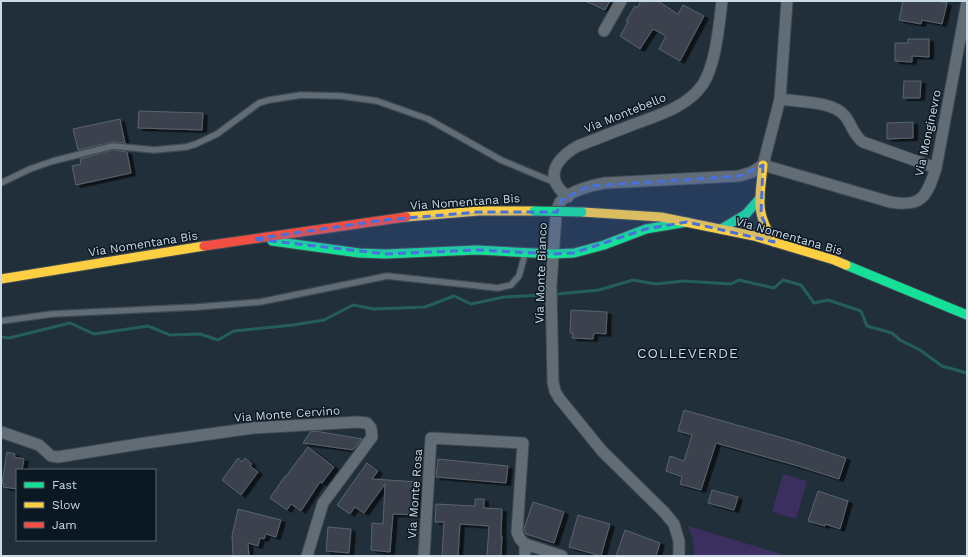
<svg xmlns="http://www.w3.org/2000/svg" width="968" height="557" viewBox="0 0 968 557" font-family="'Work Sans',sans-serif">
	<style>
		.green { fill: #3b2f5f }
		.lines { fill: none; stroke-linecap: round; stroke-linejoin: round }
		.stream { stroke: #235e5c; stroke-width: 3 }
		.building { fill: #3a434d; stroke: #5a636e; filter: url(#shadow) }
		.lane-casing { stroke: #3e4a54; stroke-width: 8 }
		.street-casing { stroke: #3e4a54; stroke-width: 13 }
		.fast-casing { stroke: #3e4a54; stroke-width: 11 }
		.slow-casing { stroke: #3e4a54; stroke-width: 11 }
		.jam-casing { stroke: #3e4a54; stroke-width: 11 }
		.lane { stroke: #616c75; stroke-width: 5.5 }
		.street { stroke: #616c75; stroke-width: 11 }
		.fast { stroke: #16e098; stroke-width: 9 }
		.slow { stroke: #ffcf43; stroke-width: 9 }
		.jam { stroke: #f24e42; stroke-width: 9 }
		.fast-bridge-casing { stroke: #3e4a54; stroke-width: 11; stroke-linecap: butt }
		.fast-bridge { stroke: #16e098; stroke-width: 9 }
		.marked { fill: #4871dc; fill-opacity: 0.2; stroke: #4871dc; stroke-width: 3; stroke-dasharray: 8 5; stroke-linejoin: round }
		.labels { text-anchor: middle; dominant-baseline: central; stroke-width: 3; stroke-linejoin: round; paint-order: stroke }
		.street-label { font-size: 12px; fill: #cadae7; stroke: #0c1821 }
		.quarter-label { font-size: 14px; letter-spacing: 1px; fill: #cadae7; stroke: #0c1821 }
	</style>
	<defs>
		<filter id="shadow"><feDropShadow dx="4.5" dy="2.5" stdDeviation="0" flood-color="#0009"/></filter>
	</defs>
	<rect width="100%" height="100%" fill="#202f3a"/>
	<g class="green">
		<polygon points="783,474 807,481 796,519 772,512"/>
		<polygon points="688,526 788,556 694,556 693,540"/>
	</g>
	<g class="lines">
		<g class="stream">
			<polyline points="557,294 599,290 633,280 656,284 683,281 731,284 739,280 774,288 783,280 801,285 814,303 828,300 861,311 867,326 892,333 900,340 920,350 942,366 967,373"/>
			<polyline points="1,337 9,338 70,323 94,334 148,326 170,335 200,334 218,340 234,331 293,325 324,320 353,305 374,309 425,307 454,296 471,304 504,297 543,295"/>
		</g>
	</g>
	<g class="building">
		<polygon points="585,1 610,1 605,10"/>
		<polygon points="641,1 658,1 678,14 683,5 704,16 680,61 659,49 666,36 653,29 640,49 620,36 628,22 626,21 635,6 637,8"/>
		<polygon points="903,1 938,1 947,3 942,24 922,20 921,24 899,20"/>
		<polygon points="908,39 929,39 929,57 912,56 912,62 895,61 895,43 908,43"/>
		<polygon points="904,81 921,81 920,98 903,98"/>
		<polygon points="139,111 203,113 202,130 138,128"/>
		<polygon points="120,119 125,143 112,142 78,150 73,129"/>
		<polygon points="913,122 913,138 887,139 887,123"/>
		<polygon points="113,150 127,152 131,173 76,185 72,166 81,164 80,159"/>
		<polygon points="571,310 607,312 606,334 594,333 593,339 572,338 573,333 570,333"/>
		<polygon points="684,410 797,442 846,458 839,479 798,466 716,443 701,490 680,484 682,477 666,471 670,456 684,461 692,435 678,431"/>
		<polygon points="315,431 362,439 353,450 303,443 310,432"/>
		<polygon points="308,447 334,467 322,483 320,482 301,511 291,504 287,510 270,498 285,476 286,476"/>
		<polygon points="7,452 15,454 14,457 24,459 22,470 17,470 17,489 3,487 4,484 2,483"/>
		<polygon points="238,458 242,462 245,458 252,464 250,466 258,472 241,495 222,480"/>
		<polygon points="438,459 508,466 506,483 436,477"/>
		<polygon points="367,463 378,471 372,479 419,482 417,515 393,514 390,552 371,550 372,523 383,524 385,484 364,513 355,507 350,514 337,505"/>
		<polygon points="712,490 738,497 734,510 708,503"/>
		<polygon points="818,491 848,501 840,529 825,524 825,526 808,521"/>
		<polygon points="475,499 484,499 484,508 502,509 501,536 502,536 501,556 487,556 489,526 460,524 458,556 442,556 444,522 435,522 436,504 475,506"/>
		<polygon points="533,502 564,512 554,543 526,534 524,529"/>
		<polygon points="238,509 281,520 276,537 266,534 264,539 260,538 258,546 248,543 249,556 233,556 232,536"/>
		<polygon points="578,515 610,524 601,556 569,547"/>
		<polygon points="328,527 351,529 349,553 326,551"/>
		<polygon points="625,530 660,543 656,556 616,556"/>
	</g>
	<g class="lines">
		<g class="lane-casing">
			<g id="lane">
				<polyline points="1,183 30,169 53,161 113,146 154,150 186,147 196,144 217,134 259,103 269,100 301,95 341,96 377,101 428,119 501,160 556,183"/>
				<polyline points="1,321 52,314 197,307 260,302 387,276 498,288 511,285 519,276 525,254"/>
			</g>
		</g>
		<g class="street-casing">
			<g id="street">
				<polyline points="604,31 621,1"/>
				<path d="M 780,99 C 798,102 833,101 845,116 C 852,125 854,136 863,142 L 936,168"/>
				<path d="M 763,165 L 890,202 C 922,208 927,196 936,168 L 967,2"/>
				<path d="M 568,197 C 564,193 559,190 557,185 C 547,168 565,153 578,146 C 596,139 614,132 632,125 C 656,116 688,107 703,84 C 716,64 719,25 722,1"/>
				<polyline points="1,432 39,445 51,456 58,457 145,443 253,428 358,422 367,423 371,428 372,437 323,503 307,556"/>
				<polyline points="424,556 431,438 523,443 517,532 520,539 525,544"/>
				<polyline points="525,556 525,544 562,556"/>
				<path d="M 679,556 L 679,541 L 674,524 L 664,512 L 602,451 L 559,398 L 555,391 L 553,382 L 551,286 L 556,215 C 557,210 558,206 560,202 C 569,191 592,185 605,183 L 739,176 L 752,172 L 763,165 L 780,99 L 787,1"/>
			</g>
		</g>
		<g class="fast-casing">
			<g id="fast">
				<polyline points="721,229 746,214 760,198"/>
				<polyline points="272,241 359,253 386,254 477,250 553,254 574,253 604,245 646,229 687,222"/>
				<polyline points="846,265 967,315"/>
			</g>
		</g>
		<g class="slow-casing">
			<g id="slow">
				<path d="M 763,165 C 760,200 754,210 774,242"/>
				<polyline points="582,212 661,217 754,236 834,260 846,265"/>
				<polyline points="406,217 479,211 534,211"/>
				<polyline points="1,279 204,246"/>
			</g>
		</g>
		<g class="jam-casing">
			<polyline id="jam" points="204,246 406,217"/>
		</g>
		<use href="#lane" class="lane"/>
		<use href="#street" class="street"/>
		<use href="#fast" class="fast"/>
		<use href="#slow" class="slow"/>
		<use href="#jam" class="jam"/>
		<g class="fast-bridge-casing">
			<polyline id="fast-bridge" points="534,211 582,212"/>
		</g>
		<use href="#fast-bridge" class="fast-bridge"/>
	</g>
	<path class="marked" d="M 763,165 L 761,215 L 774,242 L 687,222 L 646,229 L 574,253 L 553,254 L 477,250 L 386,254 L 253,239 L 383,220 L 478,212 L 557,212 L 561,200 L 589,186 L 739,176 Z"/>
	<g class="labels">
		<g class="street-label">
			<text transform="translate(625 113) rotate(-22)">Via Montebello</text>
			<text transform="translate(928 133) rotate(-78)">Via Monginevro</text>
			<text transform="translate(465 202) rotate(-4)">Via Nomentana Bis</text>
			<text transform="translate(789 236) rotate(16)">Via Nomentana Bis</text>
			<text transform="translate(143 244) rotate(-9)">Via Nomentana Bis</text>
			<text transform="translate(541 273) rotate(-88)">Via Monte Bianco</text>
			<text transform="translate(287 414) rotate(-4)">Via Monte Cervino</text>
			<text transform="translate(415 494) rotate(-86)">Via Monte Rosa</text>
		</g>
		<g class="quarter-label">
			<text x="688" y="353">COLLEVERDE</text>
		</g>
	</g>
	<rect width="968" height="557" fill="none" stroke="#cadae7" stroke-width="4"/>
	<rect x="16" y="469" width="140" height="72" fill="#0c1821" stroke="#586670"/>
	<rect x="24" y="482" width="20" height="6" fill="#16e098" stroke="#586670"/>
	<text x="52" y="489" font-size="12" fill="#cadae7">Fast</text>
	<rect x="24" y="502" width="20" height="6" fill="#ffcf43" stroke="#586670"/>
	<text x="52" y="509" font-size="12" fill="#cadae7">Slow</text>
	<rect x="24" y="522" width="20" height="6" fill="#f24e42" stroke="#586670"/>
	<text x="52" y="529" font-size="12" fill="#cadae7">Jam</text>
</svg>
